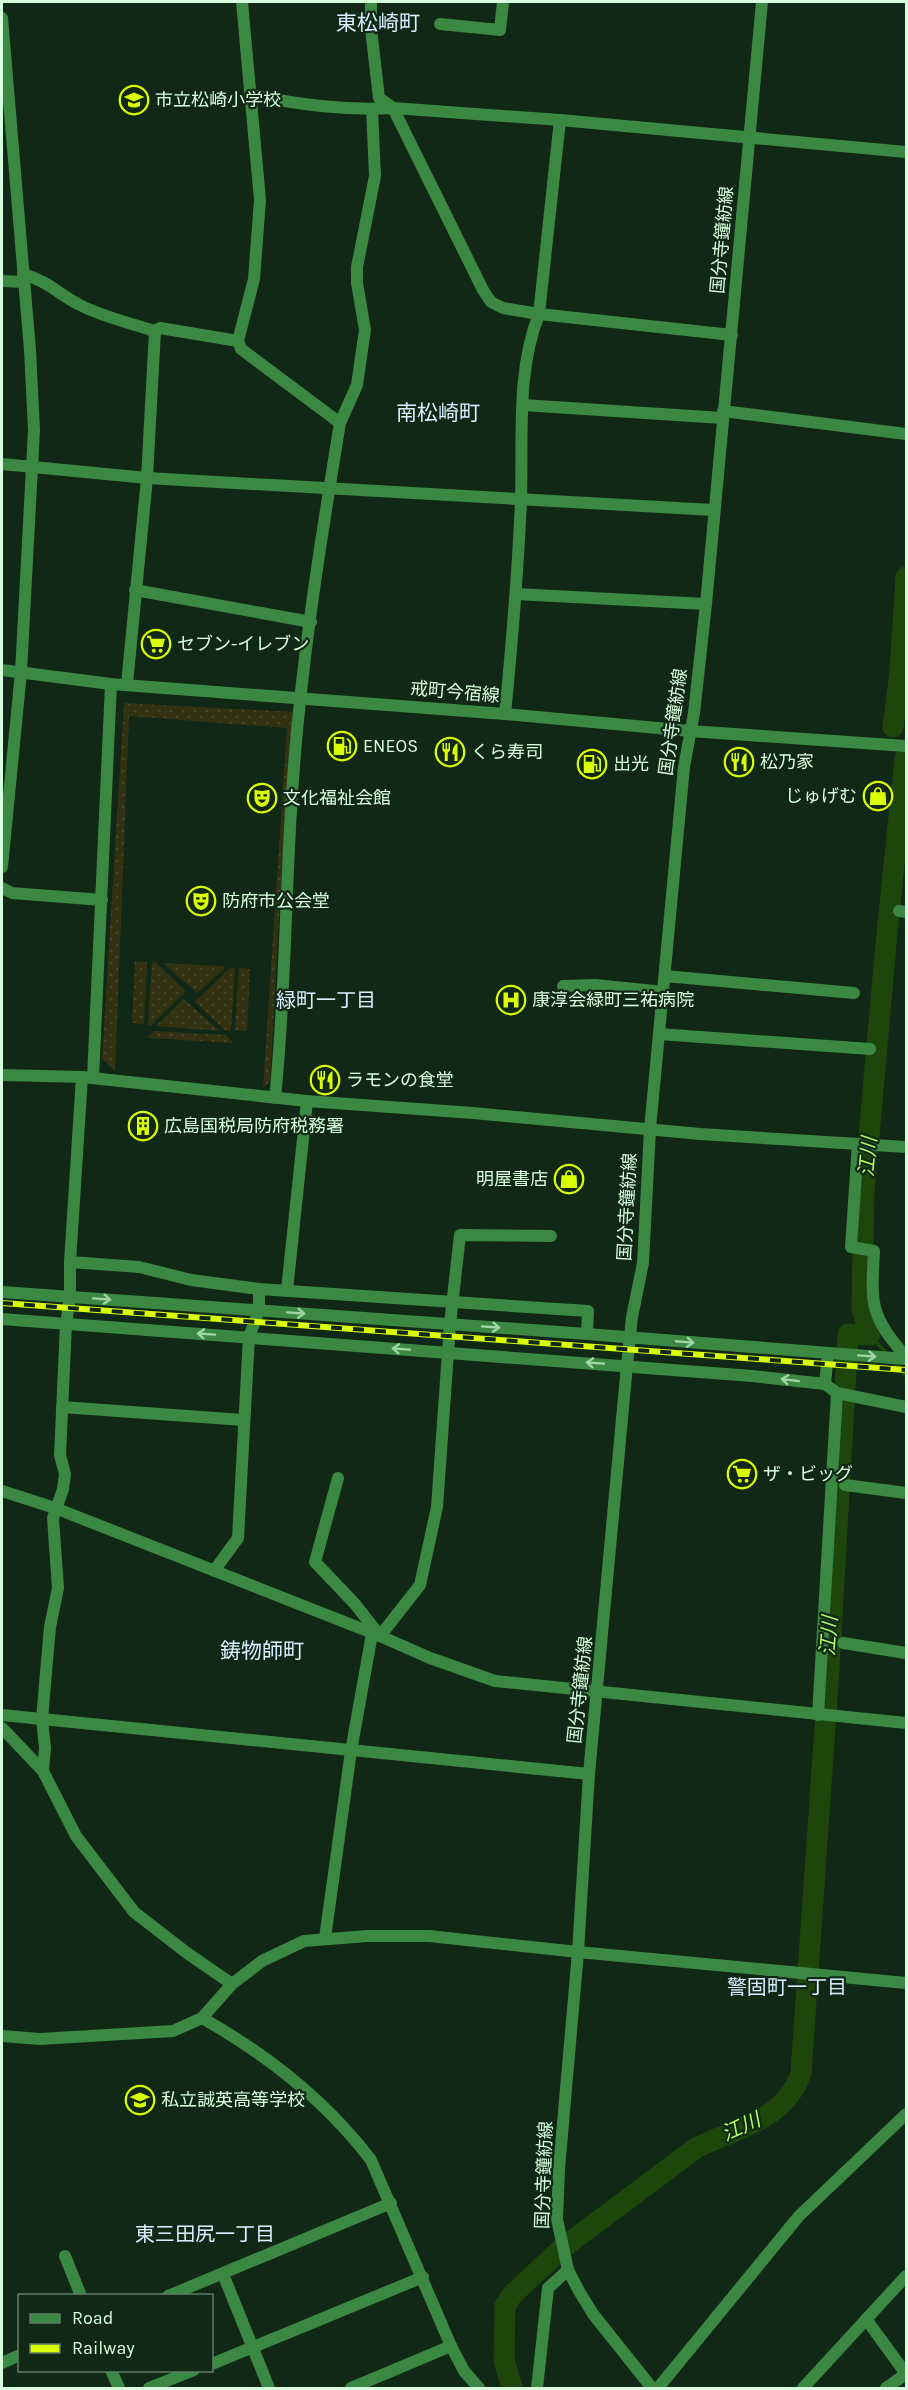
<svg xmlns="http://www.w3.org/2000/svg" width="908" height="2390" viewBox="0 0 908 2390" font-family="Karla,'Noto Sans JP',sans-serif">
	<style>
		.grass { fill: url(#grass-dots) }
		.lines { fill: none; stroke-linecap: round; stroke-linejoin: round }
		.stream { stroke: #1d470a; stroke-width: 4 }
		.river { stroke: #1d470a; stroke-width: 21 }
		.minor { stroke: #3a8841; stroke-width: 12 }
		.tertiary { stroke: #3a8841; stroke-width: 12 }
		.rail-casing { stroke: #daff03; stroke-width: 6 }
		.rail { stroke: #102815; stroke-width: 4; stroke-dasharray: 11; stroke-linecap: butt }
		.oneway { stroke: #a0d5a6 }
		.labels { text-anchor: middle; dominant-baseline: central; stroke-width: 4.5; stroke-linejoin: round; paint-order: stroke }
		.poi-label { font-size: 18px; fill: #d7ffdd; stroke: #102815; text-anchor: start }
		.street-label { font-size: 18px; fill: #d7ffdd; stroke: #102815 }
		.neighbourhood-label { font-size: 20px; fill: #d9efff; stroke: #102815 }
		.water-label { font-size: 20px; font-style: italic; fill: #b1ff65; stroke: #102815 }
		.quarter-label { font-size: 21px; fill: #d9efff; stroke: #102815 }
	</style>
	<defs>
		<pattern id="grass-dots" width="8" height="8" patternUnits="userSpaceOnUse" patternTransform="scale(1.5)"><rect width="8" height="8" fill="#323213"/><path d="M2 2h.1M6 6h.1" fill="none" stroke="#45462a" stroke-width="1.8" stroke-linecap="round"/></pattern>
	</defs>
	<rect width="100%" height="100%" fill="#102815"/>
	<g class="grass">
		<polygon points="124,703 295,712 285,809 270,1081 263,1088 287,728 129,716 115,1071 102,1059"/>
		<polygon points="135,961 147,962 144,1024 132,1023"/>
		<polygon points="155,962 186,991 151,1025 148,1025 152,963"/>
		<polygon points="163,963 224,966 224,969 197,993"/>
		<polygon points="231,967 235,968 231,1031 226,1031 195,1002"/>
		<polygon points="239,968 250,969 247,1031 235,1030"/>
		<polygon points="184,999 220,1031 156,1026"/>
		<polygon points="154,1031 226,1035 234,1043 147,1038"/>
	</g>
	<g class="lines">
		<g class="stream">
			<polyline points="870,1335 888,1355"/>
			<polyline points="893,1360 906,1376"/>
		</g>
		<g class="river">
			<polyline points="893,727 900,672 906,577"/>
			<path d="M 512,2388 L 504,2360 L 505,2306 L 512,2295 L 561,2249 L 696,2148 C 735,2128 785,2121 801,2073 L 829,1669 L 848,1334 L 870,1335 L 862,1308 L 864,1192 L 887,933 L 905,759"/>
		</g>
		<g class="minor">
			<polyline points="242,2 260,200 254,279 238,341 241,349 340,423"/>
			<polyline points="371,2 371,29 379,98 393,108 483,290 491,302 503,308 539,314 732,335"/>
			<polyline points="440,24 500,30 503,2"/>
			<path d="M 251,95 C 298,104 344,111 393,108 L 560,120 L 906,152"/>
			<path d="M 23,274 C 50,282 58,294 80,305 C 103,317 130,323 155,331 L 160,328 L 238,341"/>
			<polyline points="2,281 24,282"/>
			<polyline points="523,405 722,418"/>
			<polyline points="723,411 906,434"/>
			<polyline points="2,464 147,478 713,510"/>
			<polyline points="135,590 311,622"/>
			<polyline points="516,594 706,604"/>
			<polyline points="127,684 147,478 155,331"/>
			<path d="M 505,714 C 512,643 518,571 521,500 C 523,438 516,372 539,314 L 560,120"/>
			<polyline points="2,888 12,893 102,900"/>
			<polyline points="899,911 906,912"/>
			<polyline points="665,976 854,993"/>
			<polyline points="563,986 595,985 664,992"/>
			<polyline points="659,1034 870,1049"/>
			<path d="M 275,1098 C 285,1003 285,907 291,811 C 298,681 319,551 340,423 L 357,385 L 365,330 L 357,283 L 357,267 L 375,176 L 372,109"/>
			<path d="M 858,1144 L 851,1247 L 874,1251 C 871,1306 870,1315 906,1357"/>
			<polyline points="70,1262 139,1267 191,1280 259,1289 588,1311 587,1334"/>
			<polyline points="287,1290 307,1101"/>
			<polyline points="2,1292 587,1334 906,1359"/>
			<polyline points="2,1319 752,1376 825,1384 837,1393 906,1407"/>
			<polyline points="825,1384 828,1353"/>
			<polyline points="62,1407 243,1420"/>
			<polyline points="338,1478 315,1562 355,1604 380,1636"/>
			<polyline points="845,1485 906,1493"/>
			<polyline points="2,1491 55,1508 380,1636 430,1658 495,1681 906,1723"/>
			<polyline points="214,1571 238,1538 249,1337 259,1310 259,1289"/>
			<polyline points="380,1636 420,1585 437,1507 450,1324 460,1235 551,1236"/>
			<polyline points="843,1643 906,1653"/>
			<polyline points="818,1715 837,1393"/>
			<polyline points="2,1728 43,1771 76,1836 134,1912 187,1953 232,1984"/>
			<polyline points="43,1771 45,1748 42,1719 50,1627 58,1588 53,1518 63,1489 65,1474 60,1455 66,1324 70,1297 70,1262 82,1077"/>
			<polyline points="325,1938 351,1751 372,1634"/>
			<polyline points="578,1952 906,1983"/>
			<path d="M 202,2018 C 266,2054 326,2101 371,2160 L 451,2346 L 464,2371 L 479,2388"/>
			<polyline points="65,2256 81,2296"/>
			<polyline points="223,2274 269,2388"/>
			<polyline points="168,2296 391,2203"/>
			<polyline points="866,2319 906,2374"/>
			<polyline points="2,2363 20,2355"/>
			<polyline points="212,2364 423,2277"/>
			<polyline points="111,2370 119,2388"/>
			<polyline points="149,2388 194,2370"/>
			<polyline points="351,2388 451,2346"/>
			<polyline points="658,2388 799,2216 906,2114"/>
			<polyline points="803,2388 906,2276"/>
			<polyline points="886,2388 906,2374"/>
		</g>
		<g class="tertiary">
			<polyline points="2,18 30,350 34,430 21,672 2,867"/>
			<polyline points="2,670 111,684 505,714 690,731 906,746"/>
			<polyline points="2,1075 82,1077 307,1101 473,1113 700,1134 906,1147"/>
			<polyline points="93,1078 111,684"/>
			<polyline points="2,1715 589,1774"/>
			<polyline points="2,2036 40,2039 173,2031 202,2018 232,1984 262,1961 304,1941 367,1936 429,1936 578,1952"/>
			<polyline points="537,2388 548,2288 568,2270"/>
			<polyline points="652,2388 593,2314 579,2291 568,2270 557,2219 559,2169 578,1952 589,1774 627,1365 632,1317 643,1263 650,1129 684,767 694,713 706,604 762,2"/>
		</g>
		<g class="rail-casing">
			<polyline id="rail" points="2,1303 906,1370"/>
		</g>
		<use href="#rail" class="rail"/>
	</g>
	<defs><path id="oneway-shaft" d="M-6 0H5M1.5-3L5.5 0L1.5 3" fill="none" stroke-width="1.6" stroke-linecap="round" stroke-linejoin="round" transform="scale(1.5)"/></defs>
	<g class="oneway">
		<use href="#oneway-shaft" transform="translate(102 1299) rotate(4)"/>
		<use href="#oneway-shaft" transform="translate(296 1313) rotate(4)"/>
		<use href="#oneway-shaft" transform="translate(491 1327) rotate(4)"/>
		<use href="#oneway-shaft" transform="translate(206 1334) rotate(-176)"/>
		<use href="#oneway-shaft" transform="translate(685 1342) rotate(5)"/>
		<use href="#oneway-shaft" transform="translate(401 1349) rotate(-176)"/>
		<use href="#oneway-shaft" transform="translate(867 1356) rotate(4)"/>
		<use href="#oneway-shaft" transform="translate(595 1363) rotate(-176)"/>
		<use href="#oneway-shaft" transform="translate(790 1380) rotate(-173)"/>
	</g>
	<defs>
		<g id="school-ring" transform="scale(1.5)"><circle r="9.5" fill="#102815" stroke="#daff03" stroke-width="1.5"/><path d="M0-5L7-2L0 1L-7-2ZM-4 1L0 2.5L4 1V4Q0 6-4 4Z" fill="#daff03"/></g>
		<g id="supermarket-ring" transform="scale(1.5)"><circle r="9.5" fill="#102815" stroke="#daff03" stroke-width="1.5"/><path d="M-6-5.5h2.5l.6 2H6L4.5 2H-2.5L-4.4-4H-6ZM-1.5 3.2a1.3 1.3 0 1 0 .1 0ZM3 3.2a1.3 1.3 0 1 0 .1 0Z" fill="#daff03"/></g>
		<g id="fuel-ring" transform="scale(1.5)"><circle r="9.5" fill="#102815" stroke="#daff03" stroke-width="1.5"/><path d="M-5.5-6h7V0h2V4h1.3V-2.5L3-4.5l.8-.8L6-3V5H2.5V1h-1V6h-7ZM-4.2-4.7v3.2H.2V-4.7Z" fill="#daff03"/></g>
		<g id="restaurant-ring" transform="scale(1.5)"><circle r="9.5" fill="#102815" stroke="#daff03" stroke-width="1.5"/><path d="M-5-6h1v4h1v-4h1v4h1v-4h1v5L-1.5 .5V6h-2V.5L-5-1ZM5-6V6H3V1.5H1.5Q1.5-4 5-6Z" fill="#daff03"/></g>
		<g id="shop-ring" transform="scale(1.5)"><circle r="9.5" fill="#102815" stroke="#daff03" stroke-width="1.5"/><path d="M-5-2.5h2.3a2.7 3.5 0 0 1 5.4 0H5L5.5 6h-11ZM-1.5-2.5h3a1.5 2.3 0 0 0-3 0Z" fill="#daff03"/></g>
		<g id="theatre-ring" transform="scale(1.5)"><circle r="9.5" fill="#102815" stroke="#daff03" stroke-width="1.5"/><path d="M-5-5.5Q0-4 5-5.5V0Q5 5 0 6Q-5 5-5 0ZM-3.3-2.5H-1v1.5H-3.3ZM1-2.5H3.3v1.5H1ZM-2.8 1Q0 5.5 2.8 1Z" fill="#daff03"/></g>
		<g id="hospital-ring" transform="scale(1.5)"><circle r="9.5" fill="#102815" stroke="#daff03" stroke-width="1.5"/><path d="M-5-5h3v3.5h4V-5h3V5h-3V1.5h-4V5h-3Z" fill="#daff03"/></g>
		<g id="building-ring" transform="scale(1.5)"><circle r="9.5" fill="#102815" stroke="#daff03" stroke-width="1.5"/><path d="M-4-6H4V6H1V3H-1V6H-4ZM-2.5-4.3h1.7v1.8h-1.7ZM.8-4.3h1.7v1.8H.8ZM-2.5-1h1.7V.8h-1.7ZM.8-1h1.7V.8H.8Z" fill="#daff03"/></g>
	</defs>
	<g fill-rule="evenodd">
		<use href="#school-ring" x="134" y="100"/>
		<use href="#supermarket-ring" x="156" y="644"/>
		<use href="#fuel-ring" x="342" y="746"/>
		<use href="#restaurant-ring" x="450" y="752"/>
		<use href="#restaurant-ring" x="739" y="762"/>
		<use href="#fuel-ring" x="592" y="764"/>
		<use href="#shop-ring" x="878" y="796"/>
		<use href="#theatre-ring" x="262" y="798"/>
		<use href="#theatre-ring" x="201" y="901"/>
		<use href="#hospital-ring" x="511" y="1000"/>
		<use href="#restaurant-ring" x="325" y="1080"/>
		<use href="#building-ring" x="143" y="1126"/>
		<use href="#shop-ring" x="569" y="1179"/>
		<use href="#supermarket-ring" x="742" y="1474"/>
		<use href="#school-ring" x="140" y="2100"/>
	</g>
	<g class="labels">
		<g class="poi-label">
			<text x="155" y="100">市立松崎小学校</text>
			<text x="177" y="644">セブン-イレブン</text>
			<text x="363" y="746">ENEOS</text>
			<text x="471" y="752">くら寿司</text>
			<text x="760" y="762">松乃家</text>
			<text x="613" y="764">出光</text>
			<text x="857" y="796" text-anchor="end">じゅげむ</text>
			<text x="283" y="798">文化福祉会館</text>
			<text x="222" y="901">防府市公会堂</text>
			<text x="532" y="1000">康淳会緑町三祐病院</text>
			<text x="346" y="1080">ラモンの食堂</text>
			<text x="164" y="1126">広島国税局防府税務署</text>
			<text x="548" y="1179" text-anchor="end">明屋書店</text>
			<text x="763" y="1474">ザ・ビッグ</text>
			<text x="161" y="2100">私立誠英高等学校</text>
		</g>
		<g class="street-label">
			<text transform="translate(722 240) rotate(-85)">国分寺鐘紡線</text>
			<text transform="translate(455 692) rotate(5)">戒町今宿線</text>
			<text transform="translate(673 722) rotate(-82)">国分寺鐘紡線</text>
			<text transform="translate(627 1207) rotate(-87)">国分寺鐘紡線</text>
			<text transform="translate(580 1690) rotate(-84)">国分寺鐘紡線</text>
			<text transform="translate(544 2175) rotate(-88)">国分寺鐘紡線</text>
		</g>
		<g class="neighbourhood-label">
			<text x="326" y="1000">緑町一丁目</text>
			<text x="787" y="1987">警固町一丁目</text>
			<text x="205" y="2234">東三田尻一丁目</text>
		</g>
		<g class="water-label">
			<text transform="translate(868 1157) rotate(-85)">江川</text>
			<text transform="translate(829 1636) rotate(-86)">江川</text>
			<text transform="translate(741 2127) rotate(-25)">江川</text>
		</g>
		<g class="quarter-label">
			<text x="378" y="23">東松崎町</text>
			<text x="438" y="413">南松崎町</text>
			<text x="262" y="1651">鋳物師町</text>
		</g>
	</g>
	<rect width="908" height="2390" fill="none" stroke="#d7ffdd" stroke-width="6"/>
	<rect x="18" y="2294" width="195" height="78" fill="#102815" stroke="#607e65" stroke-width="1.5"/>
	<rect x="30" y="2314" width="30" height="9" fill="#3a8841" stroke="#607e65" stroke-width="1.5"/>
	<text x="72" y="2324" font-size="18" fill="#d7ffdd">Road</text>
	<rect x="30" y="2344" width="30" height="9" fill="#daff03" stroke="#607e65" stroke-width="1.5"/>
	<text x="72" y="2354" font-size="18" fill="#d7ffdd">Railway</text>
</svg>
